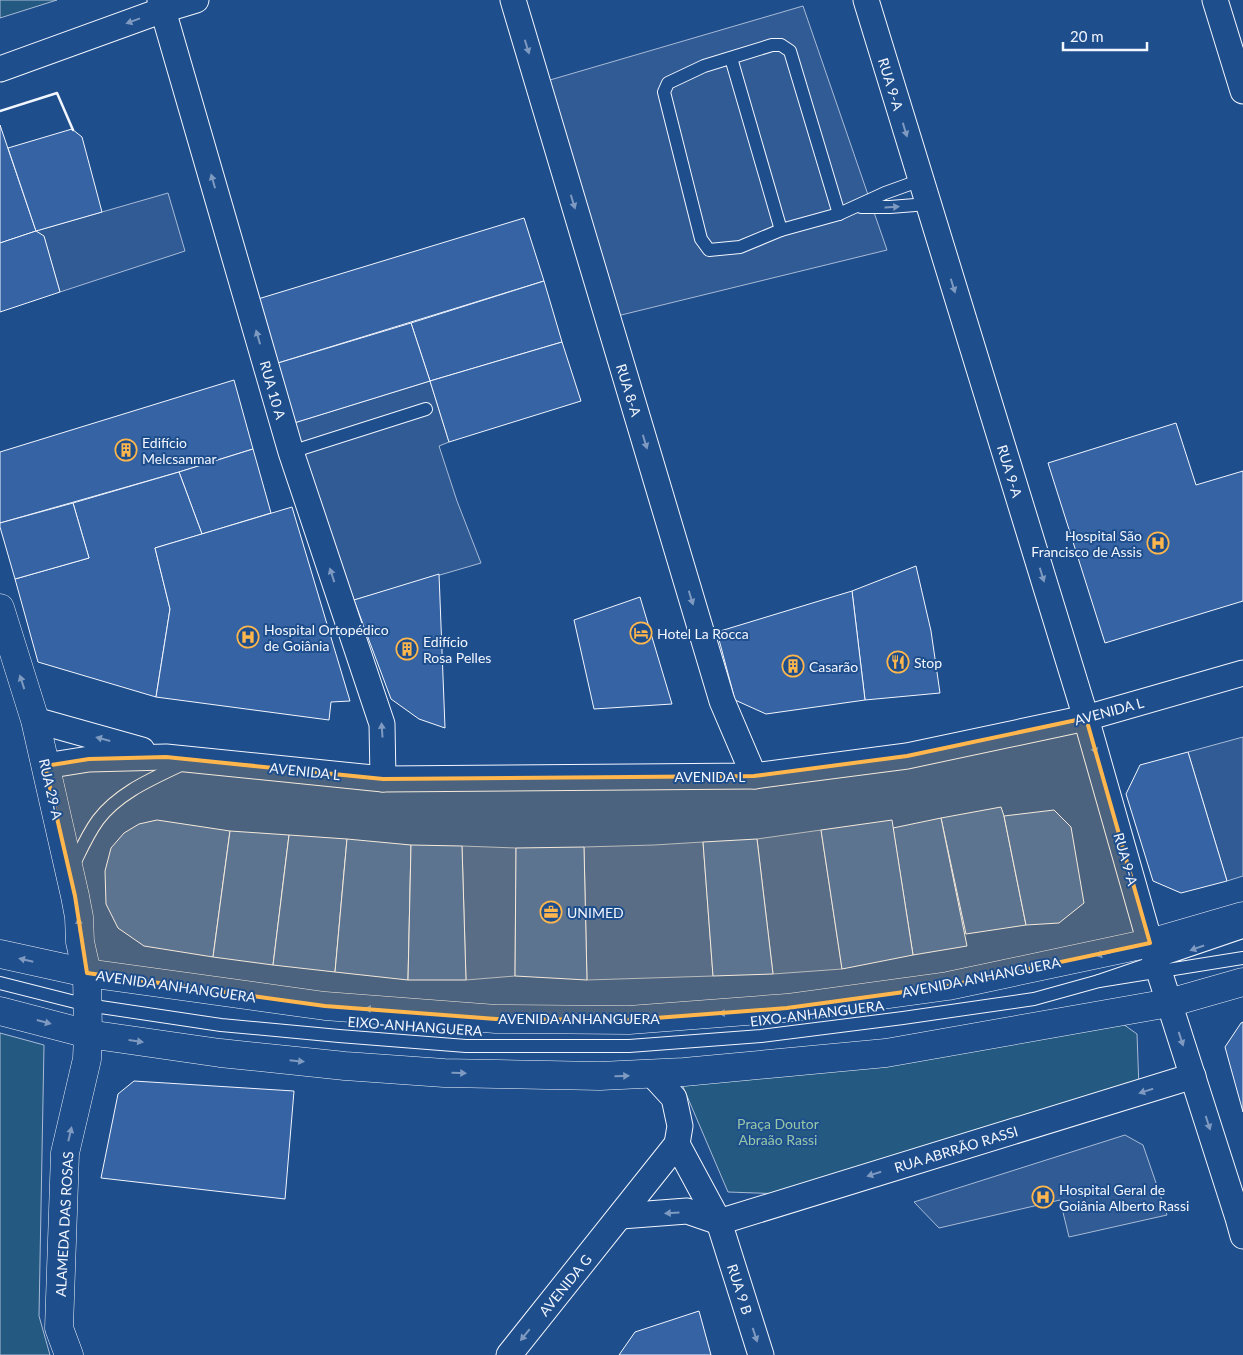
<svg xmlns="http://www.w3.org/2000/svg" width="1243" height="1355" viewBox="0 0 1243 1355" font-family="Lato,sans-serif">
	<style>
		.green { fill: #245a82; stroke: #a8bbd7 }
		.parking { fill: #305b95; stroke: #a8bbd7 }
		.building { fill: #3563a3; stroke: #f2f6ff }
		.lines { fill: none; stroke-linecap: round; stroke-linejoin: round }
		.lane-casing { stroke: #f2f6ff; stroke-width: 14 }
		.street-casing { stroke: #f2f6ff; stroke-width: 27 }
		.secondary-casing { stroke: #f2f6ff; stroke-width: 29 }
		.primary-casing { stroke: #f2f6ff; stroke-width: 29 }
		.lane { stroke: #1f4e8c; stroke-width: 12 }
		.street { stroke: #1f4e8c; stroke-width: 25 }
		.secondary { stroke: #1f4e8c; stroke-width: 28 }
		.primary { stroke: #1f4e8c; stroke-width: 28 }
		.wall { stroke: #f2f6ff; stroke-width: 2.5 }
		.oneway { fill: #7e9ac0 }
		.marked { fill: #ffb74d; fill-opacity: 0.2; stroke: #ffb74d; stroke-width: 4; stroke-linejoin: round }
		.labels { text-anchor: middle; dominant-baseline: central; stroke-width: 4; stroke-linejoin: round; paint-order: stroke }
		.street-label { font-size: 14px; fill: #f2f6ff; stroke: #1f4e8c }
		.poi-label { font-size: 14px; fill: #f2f6ff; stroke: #1f4e8c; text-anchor: start }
		.park-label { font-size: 14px; fill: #97c8a6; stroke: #1f4e8c }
	</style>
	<rect width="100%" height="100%" fill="#1f4e8c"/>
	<g class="green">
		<polygon points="0,0 57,0 0,18"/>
		<polygon points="1116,1019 1137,1034 1139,1088 785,1194 728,1192 681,1082"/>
		<polygon points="0,1033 44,1045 39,1316 50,1355 0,1355"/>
	</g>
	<g class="parking">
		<polygon points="803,6 887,250 613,317 550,80"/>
		<polygon points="168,193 185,251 60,292 44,237 36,231"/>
		<polygon points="430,381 449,442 439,446 457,501 481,563 354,600 294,423"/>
		<polygon points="1243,737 1243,876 1227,881 1188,752"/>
		<polygon points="821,830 842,969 773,974 757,839"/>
		<polygon points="703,842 713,976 587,980 584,847 654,845"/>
		<polygon points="462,846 516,848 515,976 466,980"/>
		<polygon points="1125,1135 1143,1145 1167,1215 1069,1237 1060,1200 939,1228 914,1202"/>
	</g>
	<g class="building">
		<polygon points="0,125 36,231 0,243"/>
		<polygon points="72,129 82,137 102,212 36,231 8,148"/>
		<polygon points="524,218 544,281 278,363 258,299"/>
		<polygon points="36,231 44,236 60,292 0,312 0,243"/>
		<polygon points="544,281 562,342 430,381 411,323"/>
		<polygon points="411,323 430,381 294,423 278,363"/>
		<polygon points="562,342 581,401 449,442 430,381"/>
		<polygon points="234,380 253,449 179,472 0,523 0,452"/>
		<polygon points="1176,423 1196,485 1243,471 1243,601 1105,643 1048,463"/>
		<polygon points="253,449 271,513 202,534 179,472"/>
		<polygon points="179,472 202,534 155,548 170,609 156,697 38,662 15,579 89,558 73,503"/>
		<polygon points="73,503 89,558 15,579 0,527 0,523"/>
		<polygon points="292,507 350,701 331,702 329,720 156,697 170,609 155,548"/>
		<polygon points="916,566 931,631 940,693 865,700 852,591"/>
		<polygon points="439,574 445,728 419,719 391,699 354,600"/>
		<polygon points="852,591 865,700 766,714 735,700 717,632"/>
		<polygon points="640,597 672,704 594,709 574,620"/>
		<polygon points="1188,752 1227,881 1181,893 1153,881 1126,794 1140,765"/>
		<polygon points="1001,807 1004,816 1026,925 966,934 941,818"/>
		<polygon points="1054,810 1071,827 1084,903 1059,923 1026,925 1004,816"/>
		<polygon points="941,818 967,946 913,955 893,828"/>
		<polygon points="157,820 230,831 213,957 144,946 118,928 106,904 105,871 111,848 124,833 139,824"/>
		<polygon points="892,820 913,955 842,969 821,830"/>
		<polygon points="230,831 289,835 273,965 213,957"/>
		<polygon points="289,835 347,839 335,972 273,965"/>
		<polygon points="347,839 411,845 408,980 335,972"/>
		<polygon points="757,839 773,974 713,976 703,842"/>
		<polygon points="411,845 462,846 466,980 408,980"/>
		<polygon points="584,847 587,980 515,976 516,848"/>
		<polygon points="1243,1022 1243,1112 1225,1047 1241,1023"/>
		<polygon points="134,1081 294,1091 285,1199 101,1178 118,1094"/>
		<polygon points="699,1311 711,1355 619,1355 635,1332"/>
	</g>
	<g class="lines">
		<g class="lane-casing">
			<g id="lane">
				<polyline points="731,58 781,230 740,247 709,250 701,239 664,92 668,83 704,66 772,45 781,45 790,51 839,214 885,193 921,180"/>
				<polyline points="861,207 890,207 928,204"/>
				<polyline points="781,230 839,214"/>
				<polyline points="291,452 426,409"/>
				<path d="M 72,868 C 80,852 87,835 98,820 C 119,792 154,778 185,763"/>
				<polyline points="1243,932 1099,981 1243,958"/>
				<polyline points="0,983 87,1005 221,1025 339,1036 466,1046 629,1046 761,1036 903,1018 1034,999 1099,981"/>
			</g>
		</g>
		<g class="street-casing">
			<g id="street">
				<polyline points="160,0 291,452 382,724 383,779"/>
				<polyline points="513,0 722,701 754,776"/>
				<polyline points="866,0 1086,718 1150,943 1238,1218 1243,1236"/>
				<polyline points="1215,0 1243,91"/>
				<polyline points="0,69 163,10 196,0"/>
				<polyline points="35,720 142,750"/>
				<polyline points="45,766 89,759 166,757 383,779 754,776 907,756 1086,718 1243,673"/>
				<polyline points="652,1074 674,1098 680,1126 677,1144 719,1222 761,1355"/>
				<polyline points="621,1216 687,1211 719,1222"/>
				<polyline points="719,1222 1193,1076"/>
				<polyline points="509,1355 677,1144"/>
			</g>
		</g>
		<g class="secondary-casing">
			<polyline id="secondary" points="0,608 35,720 75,896 79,917 80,942 87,973 88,1034 87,1059 65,1153 59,1328 69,1355"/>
		</g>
		<g class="primary-casing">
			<g id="primary">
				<polyline points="0,954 87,973 325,1006 496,1019 629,1020 787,1008 948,986 1150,943 1243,916"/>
				<polyline points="0,1011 88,1034 220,1053 345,1066 444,1073 600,1076 684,1072 886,1053 1169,1003 1243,982"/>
			</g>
		</g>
		<use href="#lane" class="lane"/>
		<use href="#street" class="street"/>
		<use href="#secondary" class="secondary"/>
		<use href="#primary" class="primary"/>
		<polyline class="wall" points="0,111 57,93 73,130"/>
	</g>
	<defs><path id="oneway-solid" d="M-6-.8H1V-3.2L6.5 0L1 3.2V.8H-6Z" transform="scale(1.25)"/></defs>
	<g class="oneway">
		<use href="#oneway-solid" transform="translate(133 21) rotate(160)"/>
		<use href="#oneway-solid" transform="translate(527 47) rotate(73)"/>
		<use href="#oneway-solid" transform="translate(905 130) rotate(73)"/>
		<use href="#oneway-solid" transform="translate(213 181) rotate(-106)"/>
		<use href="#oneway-solid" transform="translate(573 202) rotate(73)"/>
		<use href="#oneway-solid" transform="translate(892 207) rotate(-3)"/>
		<use href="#oneway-solid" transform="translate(953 286) rotate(73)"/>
		<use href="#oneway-solid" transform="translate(258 337) rotate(-106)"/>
		<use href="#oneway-solid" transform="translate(645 442) rotate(73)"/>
		<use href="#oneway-solid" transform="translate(332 575) rotate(-108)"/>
		<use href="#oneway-solid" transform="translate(1042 575) rotate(73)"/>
		<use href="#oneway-solid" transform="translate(691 598) rotate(73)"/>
		<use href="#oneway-solid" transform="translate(22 682) rotate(-108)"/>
		<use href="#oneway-solid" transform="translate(382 730) rotate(-94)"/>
		<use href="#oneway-solid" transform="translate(103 739) rotate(-165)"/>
		<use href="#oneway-solid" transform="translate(1094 747) rotate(74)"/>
		<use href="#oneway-solid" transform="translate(79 925) rotate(-94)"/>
		<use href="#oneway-solid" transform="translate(1197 948) rotate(161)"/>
		<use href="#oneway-solid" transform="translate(1103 954) rotate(168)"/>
		<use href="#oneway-solid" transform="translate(26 960) rotate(-167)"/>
		<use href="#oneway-solid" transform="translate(372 1009) rotate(-176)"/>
		<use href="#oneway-solid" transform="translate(726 1013) rotate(176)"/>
		<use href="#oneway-solid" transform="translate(44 1022) rotate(15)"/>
		<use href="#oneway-solid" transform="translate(1181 1039) rotate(72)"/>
		<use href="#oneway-solid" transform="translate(136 1041) rotate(8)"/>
		<use href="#oneway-solid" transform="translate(297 1061) rotate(6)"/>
		<use href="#oneway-solid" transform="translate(459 1073) rotate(1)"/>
		<use href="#oneway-solid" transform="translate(622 1076) rotate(-2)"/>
		<use href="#oneway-solid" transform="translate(1146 1091) rotate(163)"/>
		<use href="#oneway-solid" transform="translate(1208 1123) rotate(72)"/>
		<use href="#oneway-solid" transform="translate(70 1134) rotate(-77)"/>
		<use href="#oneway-solid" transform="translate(874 1174) rotate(163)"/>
		<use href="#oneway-solid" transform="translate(672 1213) rotate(176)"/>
		<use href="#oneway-solid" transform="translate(525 1335) rotate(129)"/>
		<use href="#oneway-solid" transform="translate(755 1335) rotate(72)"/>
	</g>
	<path class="marked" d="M 1086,718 L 1150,943 L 948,986 L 787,1008 L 629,1020 L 496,1019 L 325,1006 L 87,973 L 75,896 L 45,766 L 89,759 L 166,757 L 383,779 L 754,776 L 907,756 Z"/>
	<defs>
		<g id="building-ring" transform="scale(1.125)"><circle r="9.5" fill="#1f4e8c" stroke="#ffb74d" stroke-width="1.5"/><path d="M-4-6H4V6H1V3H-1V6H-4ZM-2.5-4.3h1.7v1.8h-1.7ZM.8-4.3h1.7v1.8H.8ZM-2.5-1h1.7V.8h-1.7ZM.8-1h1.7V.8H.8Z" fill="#ffb74d"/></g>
		<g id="hospital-ring" transform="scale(1.125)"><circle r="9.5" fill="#1f4e8c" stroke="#ffb74d" stroke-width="1.5"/><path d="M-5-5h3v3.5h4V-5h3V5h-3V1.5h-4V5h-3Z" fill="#ffb74d"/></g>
		<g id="hotel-ring" transform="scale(1.125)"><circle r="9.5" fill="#1f4e8c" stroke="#ffb74d" stroke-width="1.5"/><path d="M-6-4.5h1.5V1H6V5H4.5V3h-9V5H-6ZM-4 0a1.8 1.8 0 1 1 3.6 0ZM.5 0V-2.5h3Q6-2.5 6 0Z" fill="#ffb74d"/></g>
		<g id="restaurant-ring" transform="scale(1.125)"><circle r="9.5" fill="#1f4e8c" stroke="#ffb74d" stroke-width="1.5"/><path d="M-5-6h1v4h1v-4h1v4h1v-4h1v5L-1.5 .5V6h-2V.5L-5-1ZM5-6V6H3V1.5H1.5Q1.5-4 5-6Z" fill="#ffb74d"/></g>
		<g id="office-ring" transform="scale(1.125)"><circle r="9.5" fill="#1f4e8c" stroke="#ffb74d" stroke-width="1.5"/><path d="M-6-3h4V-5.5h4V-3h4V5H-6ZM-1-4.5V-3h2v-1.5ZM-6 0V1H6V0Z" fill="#ffb74d"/></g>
	</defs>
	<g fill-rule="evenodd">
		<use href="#building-ring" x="126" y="450"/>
		<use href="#hospital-ring" x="1158" y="543"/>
		<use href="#hotel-ring" x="641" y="633"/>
		<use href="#hospital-ring" x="248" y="637"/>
		<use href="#building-ring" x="407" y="649"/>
		<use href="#restaurant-ring" x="898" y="662"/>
		<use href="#building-ring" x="793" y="666"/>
		<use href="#office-ring" x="551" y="912"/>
		<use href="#hospital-ring" x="1043" y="1197"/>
	</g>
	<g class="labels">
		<g class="street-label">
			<text transform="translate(891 84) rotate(73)">RUA 9-A</text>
			<text transform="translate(273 390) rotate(74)">RUA 10 A</text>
			<text transform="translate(629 390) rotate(73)">RUA 8-A</text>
			<text transform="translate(1010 471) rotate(73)">RUA 9-A</text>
			<text transform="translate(1109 711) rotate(-15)">AVENIDA L</text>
			<text transform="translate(305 771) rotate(6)">AVENIDA L</text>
			<text x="710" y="776">AVENIDA L</text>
			<text transform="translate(51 789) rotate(77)">RUA 29-A</text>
			<text transform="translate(1126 859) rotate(74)">RUA 9-A</text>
			<text transform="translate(981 977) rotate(-11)">AVENIDA ANHANGUERA</text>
			<text transform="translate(176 986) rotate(8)">AVENIDA ANHANGUERA</text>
			<text transform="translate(817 1013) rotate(-7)">EIXO-ANHANGUERA</text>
			<text x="579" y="1018">AVENIDA ANHANGUERA</text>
			<text transform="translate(415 1026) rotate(4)">EIXO-ANHANGUERA</text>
			<text transform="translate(956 1149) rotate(-17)">RUA ABRRÃO RASSI</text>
			<text transform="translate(64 1224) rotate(-87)">ALAMEDA DAS ROSAS</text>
			<text transform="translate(565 1285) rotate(-51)">AVENIDA G</text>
			<text transform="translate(740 1289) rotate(72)">RUA 9 B</text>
		</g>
		<g class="poi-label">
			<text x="142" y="442">Edifício<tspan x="142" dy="16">Melcsanmar</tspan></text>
			<text x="1142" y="535" text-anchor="end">Hospital São<tspan x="1142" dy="16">Francisco de Assis</tspan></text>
			<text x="264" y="629">Hospital Ortopédico<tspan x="264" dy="16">de Goiânia</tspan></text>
			<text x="657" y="633">Hotel La Rocca</text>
			<text x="423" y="641">Edifício<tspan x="423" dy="16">Rosa Pelles</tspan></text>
			<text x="914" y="662">Stop</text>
			<text x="809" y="666">Casarão</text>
			<text x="567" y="912">UNIMED</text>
			<text x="1059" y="1189">Hospital Geral de<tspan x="1059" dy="16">Goiânia Alberto Rassi</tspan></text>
		</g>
		<g class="park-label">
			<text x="778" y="1123">Praça Doutor<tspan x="778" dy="16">Abraão Rassi</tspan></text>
		</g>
	</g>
	<path d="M1063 42v8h84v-8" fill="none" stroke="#f2f6ff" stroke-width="2.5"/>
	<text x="1070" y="42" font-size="15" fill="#f2f6ff" stroke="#1f4e8c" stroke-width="4" paint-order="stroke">20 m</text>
</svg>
